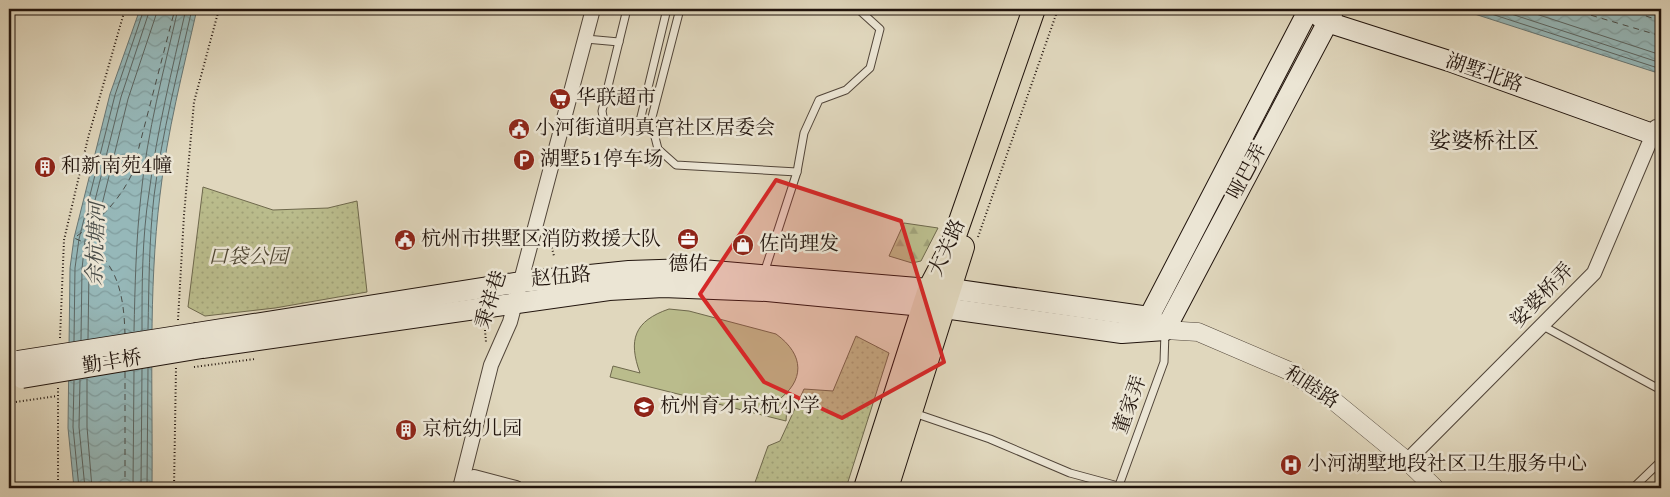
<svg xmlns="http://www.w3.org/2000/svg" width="1670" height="497" viewBox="0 0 1670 497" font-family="'Old Standard TT','Noto Serif SC',serif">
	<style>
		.forest { fill: url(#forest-firs); stroke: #6e684c }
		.park { fill: url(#park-dots); stroke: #6e684c }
		.garden { fill: #babc8c; stroke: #6e684c }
		.water { fill: url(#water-waves); stroke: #677674 }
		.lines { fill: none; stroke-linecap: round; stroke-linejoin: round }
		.shore { stroke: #5c6663; stroke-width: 1 }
		.ferry { stroke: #4a4d49; stroke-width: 1; stroke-dasharray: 6 5; stroke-linecap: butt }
		.service-casing { stroke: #514539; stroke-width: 9 }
		.minor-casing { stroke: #514539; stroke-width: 16 }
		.tertiary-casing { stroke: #514539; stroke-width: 19 }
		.secondary-casing { stroke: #21140d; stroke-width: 22 }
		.primary-casing { stroke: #21140d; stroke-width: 24 }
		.path { stroke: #21140d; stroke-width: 2; stroke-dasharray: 1 2.5; stroke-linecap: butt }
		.service { stroke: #ebe5d4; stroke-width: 7 }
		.minor { stroke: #ebe5d4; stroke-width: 14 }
		.tertiary { stroke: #ebe5d4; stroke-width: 18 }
		.secondary { stroke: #ebe5d4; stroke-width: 20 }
		.primary { stroke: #e0d7bd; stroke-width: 22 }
		.secondary-bridge-casing { stroke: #21140d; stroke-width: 22; stroke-linecap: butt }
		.secondary-bridge { stroke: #ebe5d4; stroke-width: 20 }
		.marked { fill: #d62828; fill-opacity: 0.2; stroke: #d62828; stroke-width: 4; stroke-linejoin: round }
		.labels { text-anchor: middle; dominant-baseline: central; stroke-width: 5; stroke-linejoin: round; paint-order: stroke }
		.street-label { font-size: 20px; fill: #21140d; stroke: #ebe5d4 }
		.poi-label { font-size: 20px; fill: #21140d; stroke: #ebe5d4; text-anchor: start }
		.park-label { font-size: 20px; font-style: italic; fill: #4f4633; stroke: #ebe5d4 }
		.water-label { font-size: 21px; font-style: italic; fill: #4a4d49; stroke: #ebe5d4 }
		.quarter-label { font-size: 22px; fill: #21140d; stroke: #ebe5d4 }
	</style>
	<defs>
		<pattern id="forest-firs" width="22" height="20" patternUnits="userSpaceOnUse" patternTransform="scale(1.25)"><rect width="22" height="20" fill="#babc8c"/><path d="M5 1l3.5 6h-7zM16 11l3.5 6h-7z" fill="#a0a178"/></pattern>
		<pattern id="park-dots" width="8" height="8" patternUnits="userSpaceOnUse" patternTransform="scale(1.25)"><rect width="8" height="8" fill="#babc8c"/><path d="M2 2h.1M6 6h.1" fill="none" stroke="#a0a178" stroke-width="1.8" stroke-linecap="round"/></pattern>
		<pattern id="water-waves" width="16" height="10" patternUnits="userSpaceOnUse" patternTransform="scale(1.25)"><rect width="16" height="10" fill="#96b8b9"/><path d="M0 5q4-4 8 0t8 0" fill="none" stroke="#819d9e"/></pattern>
	</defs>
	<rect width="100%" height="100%" fill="#e0d7bd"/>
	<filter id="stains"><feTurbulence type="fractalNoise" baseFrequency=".004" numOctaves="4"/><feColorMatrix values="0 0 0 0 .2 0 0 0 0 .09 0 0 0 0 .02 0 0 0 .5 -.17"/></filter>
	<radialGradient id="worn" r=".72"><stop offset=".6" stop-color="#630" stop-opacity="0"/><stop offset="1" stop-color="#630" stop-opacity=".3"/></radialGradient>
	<polygon class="forest" points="904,223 938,228 921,261 912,263 889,256"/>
	<g class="park">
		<polygon points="203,187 273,210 328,208 357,201 367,292 275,308 205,316 188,307"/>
		<polygon points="856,336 889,353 846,488 753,488 768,446 780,441 804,389 833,391"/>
	</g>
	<path class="garden" d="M 669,309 L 689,311 L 776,334 C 805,355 805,381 777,401 L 787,407 L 786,421 L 610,377 L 613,366 L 640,373 C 628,340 634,321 669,309 Z"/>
	<g class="water">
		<path d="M 140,9 L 197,9 C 183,71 167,132 160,195 C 148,292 153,391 152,488 L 74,488 L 68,428 L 70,268 L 74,238 L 110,94 Z"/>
		<polygon points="1459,9 1661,9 1661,74"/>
	</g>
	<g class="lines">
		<g class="shore">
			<polyline points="1476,9 1661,69"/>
			<polyline points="1496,9 1661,63"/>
			<polyline points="1521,9 1661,55"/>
			<path d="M 148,329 C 149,285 149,240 154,196 C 162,133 178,71 192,9"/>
			<path d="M 142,330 C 142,284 142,238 149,193 C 157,130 172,70 186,9"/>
			<path d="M 134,331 C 135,286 136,240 141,195 C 147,132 164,70 178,9"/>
			<polyline points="88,339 89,269 93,241 128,99 158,9"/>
			<polyline points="81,340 82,269 85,240 121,97 150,9"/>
			<polyline points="74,341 75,268 79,239 115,95 144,9"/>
			<polyline points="87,379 87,427 92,488"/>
			<polyline points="80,380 79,427 85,488"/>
			<polyline points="74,381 73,427 79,488"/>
			<polyline points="133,488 134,371"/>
			<polyline points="141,488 142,369"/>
			<polyline points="147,488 148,368"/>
		</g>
		<g class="ferry">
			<polyline points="1570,9 1661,36"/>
			<polyline points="1625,9 1661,21"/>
			<path d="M 125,335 C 124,293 117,255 74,238 C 99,221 119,201 132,174 L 175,9"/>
			<polyline points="125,372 125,488"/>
		</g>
		<g class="service-casing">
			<g id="service">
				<polyline points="627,9 602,111 604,122 639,125 667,9"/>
				<polyline points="680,9 651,121 658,149 676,165 797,172"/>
				<polyline points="586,39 619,42"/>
				<polyline points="764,273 797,172 804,133 819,100 846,90 870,68 880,29 858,9"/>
				<polyline points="1543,326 1661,390"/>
				<polyline points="914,413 990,439 1070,473 1118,486"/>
				<polyline points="1118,488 1164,362 1165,332"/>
				<polyline points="1633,488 1661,461"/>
			</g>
		</g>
		<g class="minor-casing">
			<g id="minor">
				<polyline points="1407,461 1594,273 1656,127"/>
				<polyline points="474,477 516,488"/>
				<polyline points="460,488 491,365 510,322 593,9"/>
			</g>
		</g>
		<g class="tertiary-casing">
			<polyline id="tertiary" points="1165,330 1198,332 1287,370 1329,397 1407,461 1435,488"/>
		</g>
		<g class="secondary-casing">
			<g id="secondary">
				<polyline points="1309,9 1327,22 1449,61 1661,137"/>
				<polyline points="1149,317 1309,9"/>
				<polyline points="1165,330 1332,14"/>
				<polyline points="197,333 521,282 629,271 690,269 929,289 951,289 1149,317 1165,330"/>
				<polyline points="202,348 609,290 663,287 767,291 944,308 1122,333 1165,330"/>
			</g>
		</g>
		<g class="primary-casing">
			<g id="primary">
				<polyline points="865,488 929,289 951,247 1034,9"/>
				<polyline points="887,488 963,247"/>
			</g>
		</g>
		<g class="path">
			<polyline points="548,234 554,256"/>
			<polyline points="978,237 1058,9"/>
			<polyline points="178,320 184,215 194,102 219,9"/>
			<polyline points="485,330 486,342"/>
			<polyline points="60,338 64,240 88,138 125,9"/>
			<polyline points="194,367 255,359"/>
			<polyline points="58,388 58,488"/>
			<polyline points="9,403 57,396"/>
			<polyline points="174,488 176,367"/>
		</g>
		<use href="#service" class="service"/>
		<use href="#minor" class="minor"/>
		<use href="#tertiary" class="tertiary"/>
		<use href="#secondary" class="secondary"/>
		<use href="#primary" class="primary"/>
		<g class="secondary-bridge-casing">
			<g id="secondary-bridge">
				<polyline points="18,361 197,333"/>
				<polyline points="22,378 202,348"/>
			</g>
		</g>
		<use href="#secondary-bridge" class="secondary-bridge"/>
	</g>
	<path class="marked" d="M 776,180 L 901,221 L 944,362 L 842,418 L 764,382 L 700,294 Z"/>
	<defs>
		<g id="supermarket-disc" transform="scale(1.125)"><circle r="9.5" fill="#8f2418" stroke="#ebe5d4"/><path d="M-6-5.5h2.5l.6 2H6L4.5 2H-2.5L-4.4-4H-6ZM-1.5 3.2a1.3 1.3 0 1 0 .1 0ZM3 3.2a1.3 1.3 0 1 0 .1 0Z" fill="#fff"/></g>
		<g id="civic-disc" transform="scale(1.125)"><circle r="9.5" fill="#8f2418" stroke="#ebe5d4"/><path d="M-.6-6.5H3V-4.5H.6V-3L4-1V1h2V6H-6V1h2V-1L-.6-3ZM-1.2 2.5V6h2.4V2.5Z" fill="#fff"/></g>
		<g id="parking-disc" transform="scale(1.125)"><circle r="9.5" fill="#8f2418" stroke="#ebe5d4"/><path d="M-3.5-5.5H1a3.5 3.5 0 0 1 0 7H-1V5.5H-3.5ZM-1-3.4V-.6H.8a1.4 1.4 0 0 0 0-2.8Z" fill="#fff"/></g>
		<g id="building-disc" transform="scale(1.125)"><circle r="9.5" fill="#8f2418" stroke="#ebe5d4"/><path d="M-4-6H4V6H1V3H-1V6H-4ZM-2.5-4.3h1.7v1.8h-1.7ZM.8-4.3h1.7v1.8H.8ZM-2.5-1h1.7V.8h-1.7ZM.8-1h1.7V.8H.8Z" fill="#fff"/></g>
		<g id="office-disc" transform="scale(1.125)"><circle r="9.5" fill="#8f2418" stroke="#ebe5d4"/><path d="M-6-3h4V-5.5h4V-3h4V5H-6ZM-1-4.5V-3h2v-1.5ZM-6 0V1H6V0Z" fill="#fff"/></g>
		<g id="shop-disc" transform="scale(1.125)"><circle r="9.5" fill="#8f2418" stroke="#ebe5d4"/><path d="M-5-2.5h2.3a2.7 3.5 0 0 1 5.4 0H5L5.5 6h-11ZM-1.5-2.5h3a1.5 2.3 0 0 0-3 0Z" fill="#fff"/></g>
		<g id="school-disc" transform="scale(1.125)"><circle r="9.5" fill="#8f2418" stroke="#ebe5d4"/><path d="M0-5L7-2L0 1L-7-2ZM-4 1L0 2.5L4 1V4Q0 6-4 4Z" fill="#fff"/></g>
		<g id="hospital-disc" transform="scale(1.125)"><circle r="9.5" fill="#8f2418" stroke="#ebe5d4"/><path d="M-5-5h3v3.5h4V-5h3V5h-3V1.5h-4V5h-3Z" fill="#fff"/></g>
	</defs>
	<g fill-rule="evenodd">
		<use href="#supermarket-disc" x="560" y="99"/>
		<use href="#civic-disc" x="519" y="129"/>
		<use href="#parking-disc" x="524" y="160"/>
		<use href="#building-disc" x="45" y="167"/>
		<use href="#office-disc" x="688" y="239"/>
		<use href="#civic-disc" x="405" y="240"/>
		<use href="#shop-disc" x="743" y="245"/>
		<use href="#school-disc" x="644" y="407"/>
		<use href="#building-disc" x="406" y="430"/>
		<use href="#hospital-disc" x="1291" y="465"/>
	</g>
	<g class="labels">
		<g class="street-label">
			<text transform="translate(1484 74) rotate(19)">湖墅北路</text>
			<text transform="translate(1248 172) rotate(-62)">哑巴弄</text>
			<text transform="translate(948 248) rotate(-66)">大关路</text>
			<text transform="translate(561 278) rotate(-5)">赵伍路</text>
			<text transform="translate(1543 296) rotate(-46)">娑婆桥弄</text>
			<text transform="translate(492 300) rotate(-72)">秉祥巷</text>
			<text transform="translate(112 363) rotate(-9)">勤丰桥</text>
			<text transform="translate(1311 388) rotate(33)">和睦路</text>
			<text transform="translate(1131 405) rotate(-70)">董家弄</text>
		</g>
		<g class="poi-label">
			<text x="576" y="99">华联超市</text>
			<text x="535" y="129">小河街道明真宫社区居委会</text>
			<text x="540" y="160">湖墅51停车场</text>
			<text x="61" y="167">和新南苑4幢</text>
			<text x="421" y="240">杭州市拱墅区消防救援大队</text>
			<text x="759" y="245">佐尚理发</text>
			<text x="688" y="265" text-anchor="middle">德佑</text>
			<text x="660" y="407">杭州育才京杭小学</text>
			<text x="422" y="430">京杭幼儿园</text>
			<text x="1307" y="465">小河湖墅地段社区卫生服务中心</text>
		</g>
		<g class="park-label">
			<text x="248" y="258">口袋公园</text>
		</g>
		<g class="water-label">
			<text transform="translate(97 244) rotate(-88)">余杭塘河</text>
		</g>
		<g class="quarter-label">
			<text x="1484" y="142">娑婆桥社区</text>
		</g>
	</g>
	<rect width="1670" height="497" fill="none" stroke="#e0d7bd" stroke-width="30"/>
	<rect x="10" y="10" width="1650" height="477" fill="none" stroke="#21140d" stroke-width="2.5"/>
	<rect x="15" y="15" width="1640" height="467" fill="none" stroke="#21140d"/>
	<rect width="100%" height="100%" filter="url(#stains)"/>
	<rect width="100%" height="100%" fill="url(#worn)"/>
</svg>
